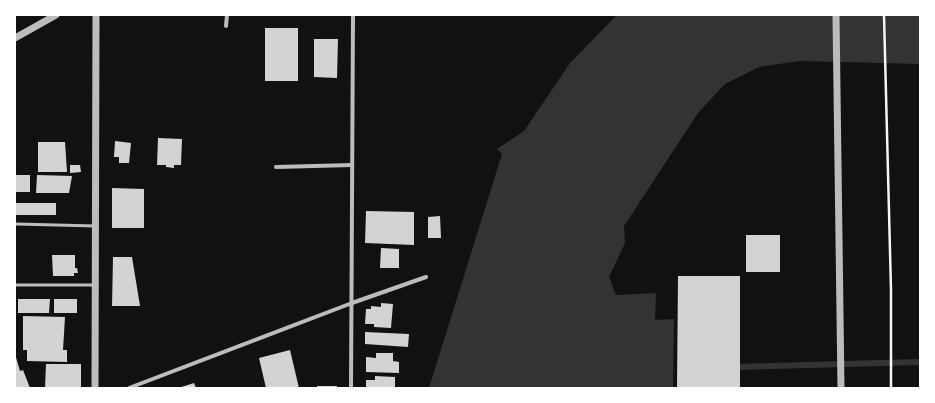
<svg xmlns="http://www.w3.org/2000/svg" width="935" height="403" viewBox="0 0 935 403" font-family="'DejaVu Sans',sans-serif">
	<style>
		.water { fill: #333 }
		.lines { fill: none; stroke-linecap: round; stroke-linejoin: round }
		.stream { stroke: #333; stroke-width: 6 }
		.building { fill: #d3d3d3 }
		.path { stroke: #f5f5f5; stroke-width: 2.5 }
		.service { stroke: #bcbcbc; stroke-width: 3 }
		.minor { stroke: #bcbcbc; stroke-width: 4 }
		.tertiary { stroke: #bcbcbc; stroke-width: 7 }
	</style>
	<rect width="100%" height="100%" fill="#111"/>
	<polygon class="water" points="617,15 920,15 920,64 800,61 759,67 725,84 698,113 624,226 625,243 609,277 616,295 656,293 655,320 674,319 673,388 429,388 502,154 497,149 524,131 570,63"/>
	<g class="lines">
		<polyline class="stream" points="733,367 920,362"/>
	</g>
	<g class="building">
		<rect x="265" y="28" width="33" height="53"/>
		<polygon points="314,39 338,39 337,78 314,77"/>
		<polygon points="158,138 182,139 181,165 174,165 174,168 166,167 166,165 157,165"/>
		<polygon points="115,141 131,143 129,163 119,163 119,157 114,157"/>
		<polygon points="38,142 65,142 67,172 38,172"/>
		<polygon points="70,165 80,165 81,172 70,173"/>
		<rect x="15" y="175" width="15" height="17"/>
		<polygon points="37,175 72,176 69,193 36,193"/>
		<polygon points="112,188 144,189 144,228 112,228"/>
		<rect x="16" y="203" width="40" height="12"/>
		<polygon points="366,211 414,212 414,245 365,243"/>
		<polygon points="440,216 441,238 428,238 428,217"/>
		<rect x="746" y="235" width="34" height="37"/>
		<polygon points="381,248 399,249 399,268 380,268"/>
		<polygon points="52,255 75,255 75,268 77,268 78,273 74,273 74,276 53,276"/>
		<polygon points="113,257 132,257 140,306 112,306"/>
		<polygon points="678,276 740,276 740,388 677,388"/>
		<polygon points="18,299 50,299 49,313 18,313"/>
		<rect x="54" y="299" width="23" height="14"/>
		<polygon points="381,303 393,304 391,328 374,327 374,324 365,324 366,309 371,309 371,306 381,307"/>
		<polygon points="23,316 65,317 63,350 67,350 67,362 27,361 27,350 23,350"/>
		<polygon points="365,332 409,334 408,347 365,344"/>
		<polygon points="290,350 299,388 266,388 259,358"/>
		<polygon points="376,353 393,353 393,361 399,362 399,373 366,372 366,357 376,358"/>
		<polygon points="15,354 20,371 23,370 30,388 15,388"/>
		<polygon points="46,364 81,364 81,388 45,388"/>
		<polygon points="375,376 395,377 395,388 366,388 366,380 375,380"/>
		<polygon points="194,383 196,388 178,388"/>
		<rect x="317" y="386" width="20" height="2"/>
	</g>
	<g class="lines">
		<polyline class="path" points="884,15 891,290 891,388"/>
		<g class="service">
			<polyline points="16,224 96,226"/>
			<polyline points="15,285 95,285"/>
		</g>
		<g class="minor">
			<polyline points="226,26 227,15"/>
			<polyline points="276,167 352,165"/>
			<polyline points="129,388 352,303 426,277"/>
			<polyline points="351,388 353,15"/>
		</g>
		<g class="tertiary">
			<polyline points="836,15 841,388"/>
			<polyline points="15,38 56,15"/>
			<polyline points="95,388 96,15"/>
		</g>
	</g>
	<rect width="935" height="403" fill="none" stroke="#ffffff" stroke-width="32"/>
</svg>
